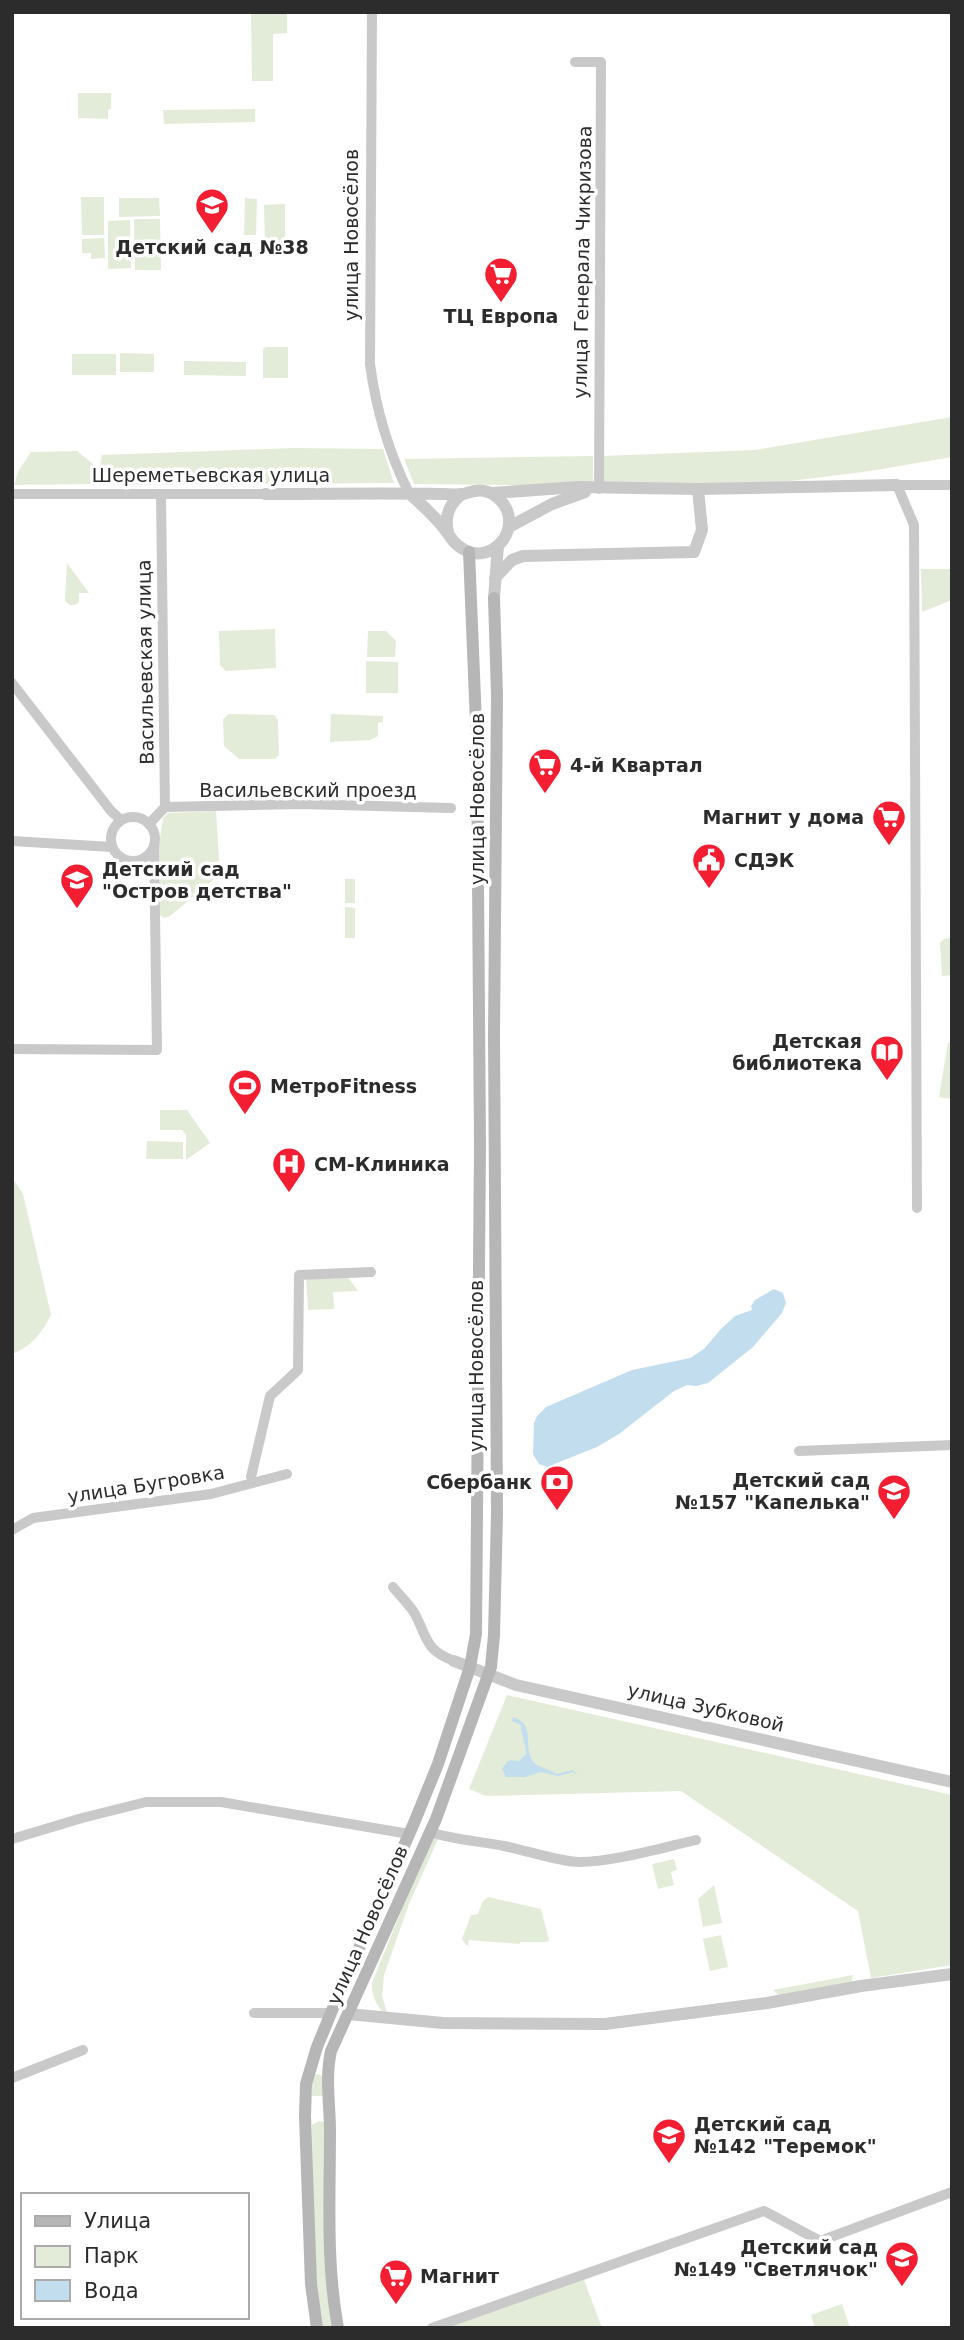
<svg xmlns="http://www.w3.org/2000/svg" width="964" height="2340" viewBox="0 0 964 2340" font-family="'DejaVu Sans',sans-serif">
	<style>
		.green { fill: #e3ecd8 }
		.water { fill: #c2dded }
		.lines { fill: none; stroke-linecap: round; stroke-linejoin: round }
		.minor { stroke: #c9c9c9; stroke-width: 10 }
		.tertiary { stroke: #c9c9c9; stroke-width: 12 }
		.secondary { stroke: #b6b6b6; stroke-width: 12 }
		.labels { text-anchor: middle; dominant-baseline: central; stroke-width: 7; stroke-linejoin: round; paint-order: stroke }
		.street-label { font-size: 19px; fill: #2c2c2c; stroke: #fff }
		.poi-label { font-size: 19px; font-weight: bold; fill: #2c2c2c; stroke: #fff; text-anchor: start }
	</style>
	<rect width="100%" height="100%" fill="#fff"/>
	<g class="green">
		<polygon points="251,12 287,12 287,33 273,34 273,81 252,81"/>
		<polygon points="78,93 111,93 111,109 108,110 108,119 78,118"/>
		<polygon points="255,109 255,122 164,124 163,110"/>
		<polygon points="81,197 104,197 104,235 82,235"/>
		<polygon points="119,198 159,198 160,216 119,217"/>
		<polygon points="245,198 257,199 256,235 244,235"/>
		<polygon points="285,204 285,244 265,245 264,205"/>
		<polygon points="134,219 160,219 161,270 135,270"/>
		<polygon points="130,220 131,268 108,269 108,221"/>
		<polygon points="104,238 105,258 91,259 91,253 82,253 82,239"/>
		<polygon points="266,347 288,347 288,378 263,378 263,349"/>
		<polygon points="120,353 154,354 154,372 120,372"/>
		<rect x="72" y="354" width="44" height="21"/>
		<polygon points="184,361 246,362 246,376 184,375"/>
		<polygon points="952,417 952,457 870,471 783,482 603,486 603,456 755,450"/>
		<polygon points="293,448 383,449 394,483 99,485 98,475 102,455"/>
		<polygon points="77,451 93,464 94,484 14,485 19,470 31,452"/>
		<polygon points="593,456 593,486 414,484 404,459"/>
		<polygon points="67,563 89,593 79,593 79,602 75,605 70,605 65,601"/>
		<polygon points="921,569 952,569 952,600 922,612"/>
		<polygon points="275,629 276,668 226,671 220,665 219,631"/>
		<polygon points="368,631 386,631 396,641 395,657 367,657"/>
		<polygon points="366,661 398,662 398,693 366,693"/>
		<polygon points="229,714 274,715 278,720 279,755 275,759 239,759 224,746 223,719"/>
		<polygon points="331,714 383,716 383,722 378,723 378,736 370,740 330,742"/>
		<polygon points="216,811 220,874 170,916 164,918 160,915 159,845 163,818 168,813"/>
		<rect x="345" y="879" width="10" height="24"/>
		<polygon points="345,907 355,908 355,938 345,938"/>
		<polygon points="952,938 952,975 942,976 940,943 944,939"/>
		<polygon points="948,1043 952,1043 952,1099 939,1097"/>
		<polygon points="160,1110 187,1110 210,1143 186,1160 186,1135 182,1130 160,1130"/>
		<polygon points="147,1141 183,1142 183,1159 146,1159"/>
		<path d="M 12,1177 L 23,1194 L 51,1315 C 41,1334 32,1346 12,1354 Z"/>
		<polygon points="347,1276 358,1291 333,1292 334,1309 308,1310 306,1278"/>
		<polygon points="507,1695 952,1795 952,1965 871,1978 858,1911 681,1791 486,1796 469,1789"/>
		<path d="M 437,1837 L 438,1839 L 409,1904 L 384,1975 L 382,1995 L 388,2017 C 378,2009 371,1996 372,1983 L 430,1839 Z"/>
		<polygon points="674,1859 677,1870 671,1872 674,1885 658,1889 652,1864"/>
		<polygon points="714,1885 722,1923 703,1927 698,1899"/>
		<polygon points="488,1897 541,1909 549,1940 547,1942 521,1942 519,1944 469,1940 468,1946 466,1945 462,1939 471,1915 478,1914 483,1901"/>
		<polygon points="721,1935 728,1967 710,1971 703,1939"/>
		<polygon points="853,1975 851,1983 779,1996 773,1990"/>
		<polygon points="316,2074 321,2075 323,2078 323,2096 312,2096 312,2079"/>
		<polygon points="319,2121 324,2122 334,2328 320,2328 313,2256 312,2125"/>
		<polygon points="583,2277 602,2328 446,2328"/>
		<polygon points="842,2304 850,2328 815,2328 811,2315"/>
	</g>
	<g class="water">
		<polygon points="774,1289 783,1293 786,1303 782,1313 753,1347 708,1383 696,1386 687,1385 674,1391 619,1434 597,1447 547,1467 539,1464 533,1454 534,1423 537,1416 546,1407 632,1370 690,1358 704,1349 720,1330 735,1316 752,1310 751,1306 755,1300"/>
		<path d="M 513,1717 C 536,1725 523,1743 532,1760 C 536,1768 549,1768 556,1774 L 573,1770 L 578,1776 L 573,1772 L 558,1776 L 541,1772 L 525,1777 L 506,1777 L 502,1769 L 507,1762 L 511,1760 L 519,1761 L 526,1754 C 526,1743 521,1736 521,1725 L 512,1721 Z"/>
	</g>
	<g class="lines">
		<g class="minor">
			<path d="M 372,12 L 370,364 C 376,410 388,451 409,493"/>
			<polyline points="575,62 601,62 599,489"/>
			<polyline points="12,494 265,494"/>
			<polyline points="12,683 111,811 121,820"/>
			<polyline points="165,807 301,804 451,808"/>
			<circle cx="133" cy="839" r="22"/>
			<polyline points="149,824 165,807 161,494"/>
			<polyline points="12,841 112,847"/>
			<polyline points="12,1049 157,1050 154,845"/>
			<polyline points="917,1208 914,525 897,485 952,485"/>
			<polyline points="799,1451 952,1445"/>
			<polyline points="251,1477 270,1396 298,1370 299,1275 371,1272"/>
			<polyline points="12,1530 33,1518 211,1494 287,1474"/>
			<path d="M 393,1587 C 400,1596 409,1604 415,1614 C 428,1639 425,1650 454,1661"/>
			<path d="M 430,1832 C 454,1840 479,1841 504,1846 C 525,1850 560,1862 579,1862 C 613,1862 661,1848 696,1840"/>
			<polyline points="12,1839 82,1818 146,1802 221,1802 409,1834"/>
			<polyline points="254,2013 331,2013"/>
			<polyline points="12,2078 83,2050"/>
			<polyline points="432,2328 764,2211 820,2241 952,2192"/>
		</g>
		<g class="tertiary">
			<polyline points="492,493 578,487 698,489 897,485"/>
			<path d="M 265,494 C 324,494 383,493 442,494 C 449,494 457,495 463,494 C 471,492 476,489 484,491 C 491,492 497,496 502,502 C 523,527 494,565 465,550 C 455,545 452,539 446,531 C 436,517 422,505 409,493"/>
			<polyline points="509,527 552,504 585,492"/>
			<path d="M 448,532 C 444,516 449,504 462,494"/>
			<polyline points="495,578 512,560 523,556 694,552 702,530 698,489"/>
			<polyline points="494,598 498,546"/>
			<polyline points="454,1661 516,1685 952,1782"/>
			<polyline points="348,2014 443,2023 605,2024 767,2003 861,1986 952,1974"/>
		</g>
		<g class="secondary">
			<polyline points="317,2328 311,2284 305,2116 306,2084 317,2047 338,1996 414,1823 438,1764 470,1667 476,1634 480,1145 477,748 469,552"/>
			<path d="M 338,2328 C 326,2263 330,2198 330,2132 C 330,2104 325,2078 331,2051 L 436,1819 L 491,1667 L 494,1635 L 497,1513 L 494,1034 L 497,695 L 494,598"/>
		</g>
	</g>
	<defs>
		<g id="school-pin" transform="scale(1.75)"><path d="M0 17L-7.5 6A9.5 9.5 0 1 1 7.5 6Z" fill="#f31e32" stroke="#fff"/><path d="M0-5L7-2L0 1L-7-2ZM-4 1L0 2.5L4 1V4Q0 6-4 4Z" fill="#fff"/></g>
		<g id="supermarket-pin" transform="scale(1.75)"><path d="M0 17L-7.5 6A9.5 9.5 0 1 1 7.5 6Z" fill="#f31e32" stroke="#fff"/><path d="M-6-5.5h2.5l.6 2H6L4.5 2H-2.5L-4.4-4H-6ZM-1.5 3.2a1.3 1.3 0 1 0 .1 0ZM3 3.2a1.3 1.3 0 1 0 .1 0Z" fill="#fff"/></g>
		<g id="civic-pin" transform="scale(1.75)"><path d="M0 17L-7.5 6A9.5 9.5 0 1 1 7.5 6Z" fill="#f31e32" stroke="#fff"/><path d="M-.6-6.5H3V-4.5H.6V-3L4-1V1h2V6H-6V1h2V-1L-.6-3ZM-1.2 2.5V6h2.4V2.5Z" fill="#fff"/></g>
		<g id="library-pin" transform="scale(1.75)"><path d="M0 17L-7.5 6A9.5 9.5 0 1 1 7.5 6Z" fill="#f31e32" stroke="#fff"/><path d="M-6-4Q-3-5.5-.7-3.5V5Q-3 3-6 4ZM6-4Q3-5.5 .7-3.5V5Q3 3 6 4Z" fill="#fff"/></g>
		<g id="stadium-pin" transform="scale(1.75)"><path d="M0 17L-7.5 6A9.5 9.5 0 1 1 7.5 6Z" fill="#f31e32" stroke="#fff"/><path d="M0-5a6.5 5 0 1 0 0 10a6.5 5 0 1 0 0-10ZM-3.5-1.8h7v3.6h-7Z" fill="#fff"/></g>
		<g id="hospital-pin" transform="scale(1.75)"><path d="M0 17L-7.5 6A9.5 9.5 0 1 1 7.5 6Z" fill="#f31e32" stroke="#fff"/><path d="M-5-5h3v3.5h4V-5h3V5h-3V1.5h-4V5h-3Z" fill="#fff"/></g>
		<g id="bank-pin" transform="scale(1.75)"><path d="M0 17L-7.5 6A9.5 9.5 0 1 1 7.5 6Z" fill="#f31e32" stroke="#fff"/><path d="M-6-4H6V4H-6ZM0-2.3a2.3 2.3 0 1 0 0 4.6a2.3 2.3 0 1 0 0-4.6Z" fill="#fff"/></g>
	</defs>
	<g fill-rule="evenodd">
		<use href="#school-pin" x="212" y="205"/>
		<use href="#supermarket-pin" x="501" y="274"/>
		<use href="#supermarket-pin" x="545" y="765"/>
		<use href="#supermarket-pin" x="889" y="817"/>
		<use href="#civic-pin" x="709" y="860"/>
		<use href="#school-pin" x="77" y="880"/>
		<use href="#library-pin" x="887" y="1052"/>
		<use href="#stadium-pin" x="245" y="1086"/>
		<use href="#hospital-pin" x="289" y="1164"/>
		<use href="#bank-pin" x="557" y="1482"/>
		<use href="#school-pin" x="894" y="1491"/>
		<use href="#school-pin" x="669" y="2135"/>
		<use href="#school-pin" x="902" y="2258"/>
		<use href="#supermarket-pin" x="396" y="2276"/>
	</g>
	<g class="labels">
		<g class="street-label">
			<text transform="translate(351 235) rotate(-90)">улица Новосёлов</text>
			<text transform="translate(582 262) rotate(-89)">улица Генерала Чикризова</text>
			<text x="211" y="475">Шереметьевская улица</text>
			<text transform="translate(145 662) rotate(-91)">Васильевская улица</text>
			<text x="308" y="790">Васильевский проезд</text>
			<text transform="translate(477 799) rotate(-90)">улица Новосёлов</text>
			<text transform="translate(476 1366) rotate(-90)">улица Новосёлов</text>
			<text transform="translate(146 1484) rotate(-9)">улица Бугровка</text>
			<text transform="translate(706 1707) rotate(13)">улица Зубковой</text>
			<text transform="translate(367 1925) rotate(-66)">улица Новосёлов</text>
		</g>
		<g class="poi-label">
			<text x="212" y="247" text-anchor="middle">Детский сад №38</text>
			<text x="501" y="316" text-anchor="middle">ТЦ Европа</text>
			<text x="570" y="765">4-й Квартал</text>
			<text x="864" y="817" text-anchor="end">Магнит у дома</text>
			<text x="734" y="860">СДЭК</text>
			<text x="102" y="869">Детский сад<tspan x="102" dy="22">"Остров детства"</tspan></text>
			<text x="862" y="1041" text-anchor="end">Детская<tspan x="862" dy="22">библиотека</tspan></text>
			<text x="270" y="1086">МетроFitness</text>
			<text x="314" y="1164">СМ-Клиника</text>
			<text x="870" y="1480" text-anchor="end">Детский сад<tspan x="870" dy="22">№157 "Капелька"</tspan></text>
			<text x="532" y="1482" text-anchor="end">Сбербанк</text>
			<text x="694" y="2124">Детский сад<tspan x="694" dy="22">№142 "Теремок"</tspan></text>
			<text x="878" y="2247" text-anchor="end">Детский сад<tspan x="878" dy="22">№149 "Светлячок"</tspan></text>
			<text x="420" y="2276">Магнит</text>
		</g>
	</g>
	<rect width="964" height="2340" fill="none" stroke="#2c2c2c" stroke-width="28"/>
	<rect x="21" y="2193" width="228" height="126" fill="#ffffff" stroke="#ababab" stroke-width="2"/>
	<rect x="35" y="2216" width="35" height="10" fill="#b6b6b6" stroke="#ababab" stroke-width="2"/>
	<text x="84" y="2228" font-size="21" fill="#2c2c2c">Улица</text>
	<rect x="35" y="2246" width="35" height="21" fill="#e3ecd8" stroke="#ababab" stroke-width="2"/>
	<text x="84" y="2263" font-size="21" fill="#2c2c2c">Парк</text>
	<rect x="35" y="2280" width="35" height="21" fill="#c2dded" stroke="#ababab" stroke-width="2"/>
	<text x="84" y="2298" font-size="21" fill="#2c2c2c">Вода</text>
</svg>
